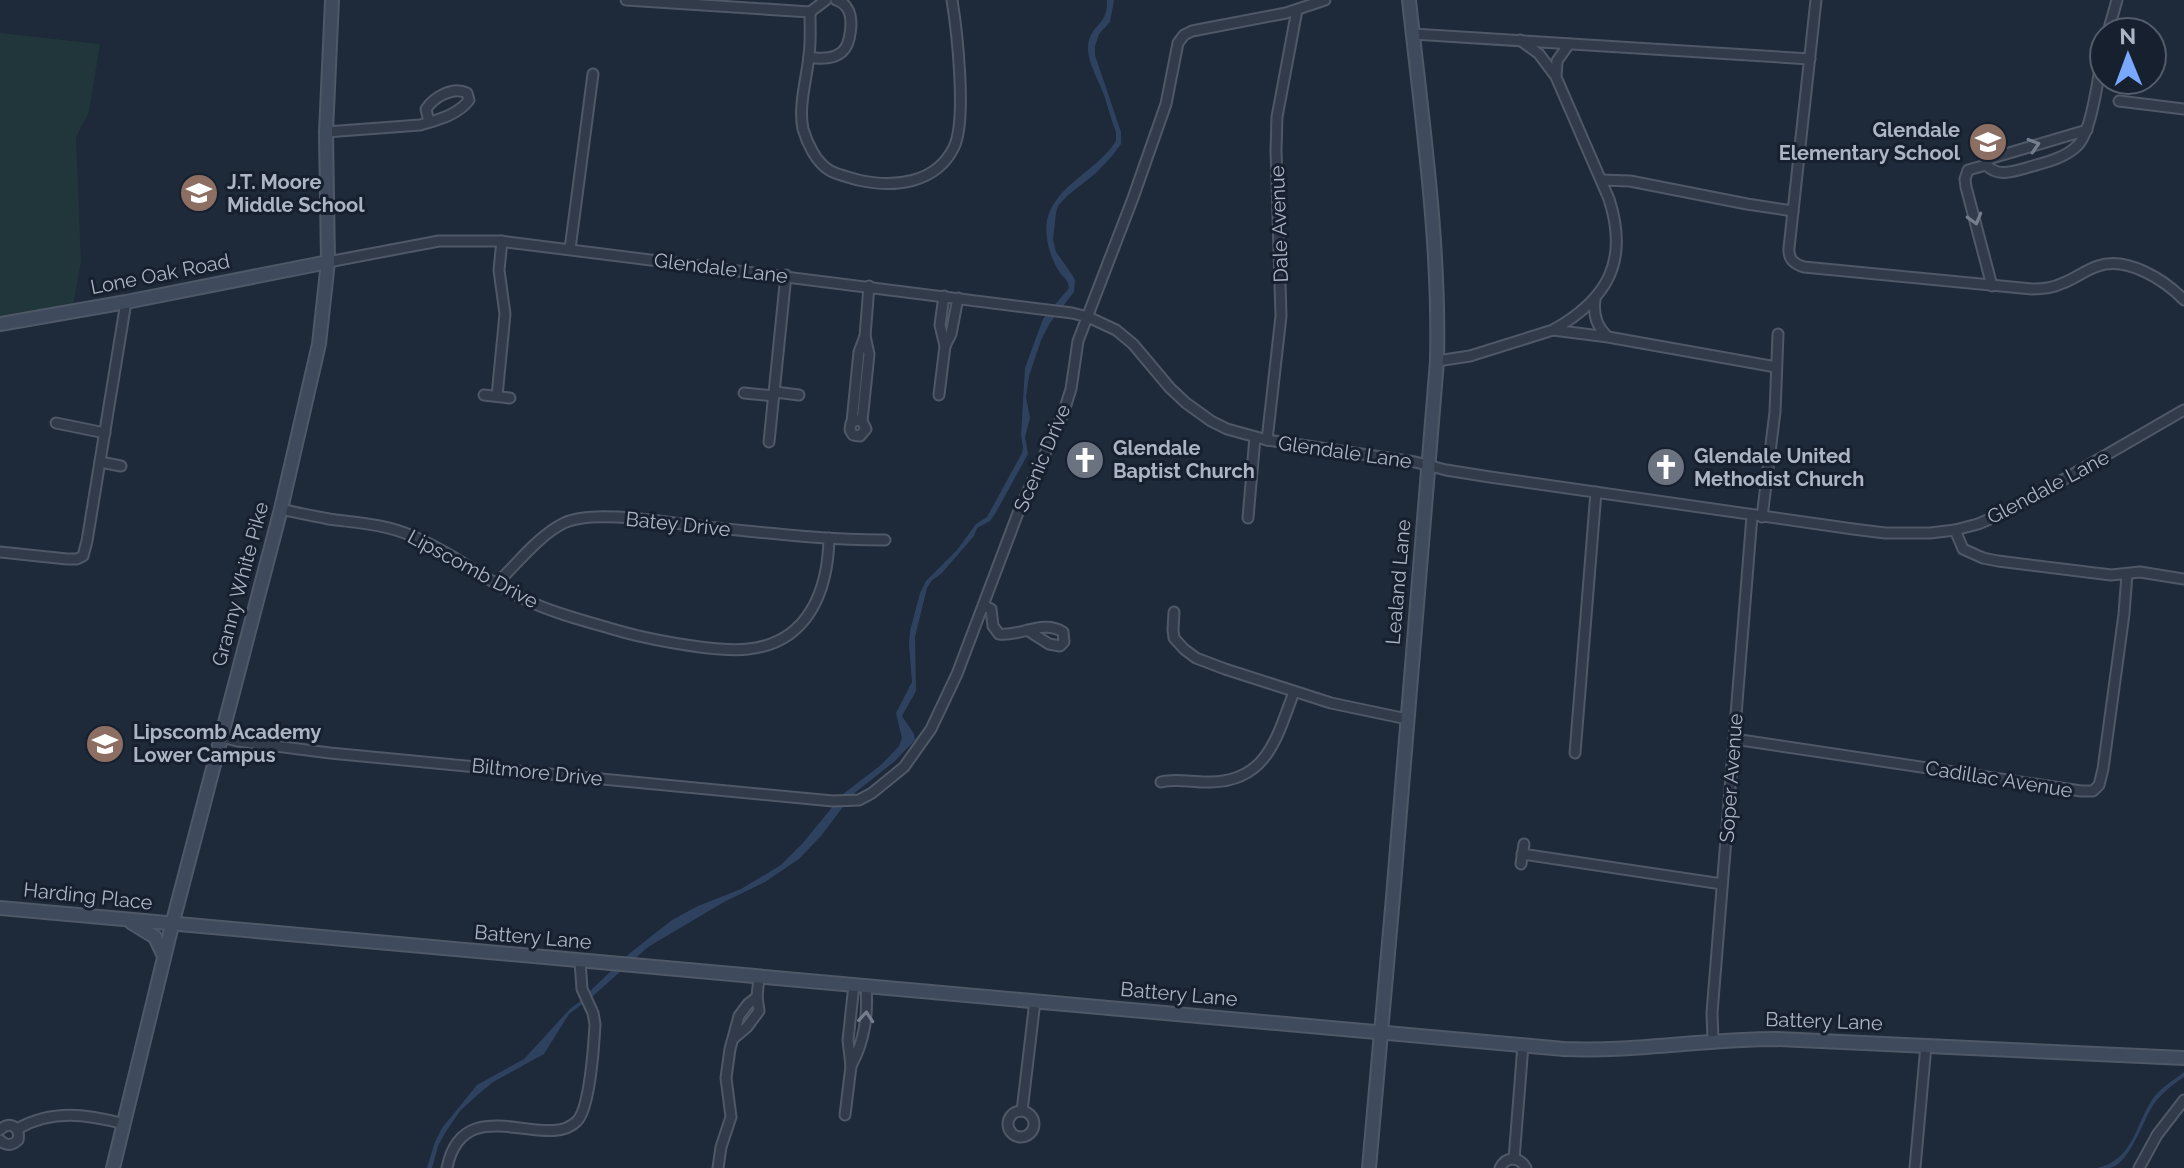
<svg xmlns="http://www.w3.org/2000/svg" width="2184" height="1168" viewBox="0 0 2184 1168" font-family="Raleway,sans-serif">
	<style>
		.green { fill: #20363a }
		.water { fill: #2e4260 }
		.lines { fill: none; stroke-linecap: round; stroke-linejoin: round }
		.street-casing { stroke: #4f5867; stroke-width: 13 }
		.secondary-casing { stroke: #4f5867; stroke-width: 16 }
		.street { stroke: #323b49; stroke-width: 9 }
		.secondary { stroke: #3f4a5d; stroke-width: 12 }
		.oneway { stroke: #757e8e }
		.labels { text-anchor: middle; dominant-baseline: central; stroke-width: 6; stroke-linejoin: round; paint-order: stroke }
		.poi-label { font-size: 20px; font-weight: bold; fill: #acb5c6; stroke: #17202e; text-anchor: start }
		.street-label { font-size: 20px; fill: #acb5c6; stroke: #17202e }
	</style>
	<rect width="100%" height="100%" fill="#1e2939"/>
	<polygon class="green" points="0,33 100,44 89,112 76,137 81,262 72,312 0,324"/>
	<g class="water">
		<path d="M 1107,0 L 1114,0 L 1110,22 L 1099,34 L 1095,46 L 1095,55 L 1121,132 L 1121,144 L 1112,156 L 1096,173 L 1067,196 L 1058,206 L 1056,213 L 1053,239 L 1056,252 L 1073,276 L 1075,281 L 1074,292 L 1050,323 L 1041,340 L 1029,376 L 1026,397 L 1030,418 L 1025,437 L 1028,454 L 995,514 L 990,521 L 977,528 L 974,536 L 941,574 L 932,580 L 927,588 L 915,637 L 916,691 L 902,716 L 914,734 L 915,740 L 895,761 L 852,795 L 821,836 L 799,859 L 765,882 L 724,902 L 648,947 L 593,996 L 569,1014 L 544,1054 L 493,1082 L 474,1098 L 460,1111 L 445,1133 L 438,1146 L 432,1168 L 427,1168 L 435,1142 L 442,1128 L 477,1085 L 524,1059 L 570,1009 L 587,996 L 587,994 L 630,953 L 672,920 L 698,906 L 741,889 L 781,865 L 802,844 L 843,794 L 881,765 L 899,746 L 902,738 L 896,713 L 912,682 L 909,645 L 910,631 L 920,593 L 926,581 L 957,550 L 976,524 L 987,517 L 1022,453 L 1023,448 L 1021,435 L 1025,368 L 1043,319 L 1069,288 C 1068,280 1065,279 1060,273 C 1054,264 1048,249 1047,238 C 1040,190 1094,176 1116,141 L 1116,132 C 1111,120 1108,107 1104,95 C 1098,78 1084,58 1089,40 C 1094,23 1108,24 1107,0 Z"/>
		<path d="M 2184,1072 L 2184,1077 C 2172,1085 2160,1094 2152,1107 C 2142,1123 2129,1164 2110,1168 C 2105,1168 2101,1168 2097,1168 C 2134,1160 2135,1124 2154,1097 C 2162,1087 2174,1080 2184,1072 Z"/>
	</g>
	<g class="lines">
		<g class="street-casing">
			<g id="street">
				<path d="M 626,0 L 810,12 C 810,27 811,41 809,55 C 807,78 798,106 803,129 C 807,143 816,162 829,170 C 837,175 849,177 858,180 C 894,188 936,184 954,147 C 967,120 957,31 952,0"/>
				<path d="M 1816,0 L 1789,248 C 1788,259 1794,264 1804,267 L 2032,289 C 2043,289 2053,288 2063,283 C 2075,279 2085,270 2098,266 C 2127,256 2165,280 2184,300"/>
				<polyline points="810,12 826,0"/>
				<polyline points="2108,32 2117,0"/>
				<polyline points="1413,34 1810,59"/>
				<polyline points="1520,40 1539,54 1554,74"/>
				<path d="M 809,58 C 821,58 832,60 842,52 C 851,44 854,18 847,8 C 844,3 841,2 836,0"/>
				<polyline points="2119,101 2184,109"/>
				<path d="M 326,132 L 420,125 C 437,120 458,115 469,100 L 467,93 C 453,86 434,97 426,109 L 429,122"/>
				<path d="M 1986,165 C 1998,177 2011,172 2026,168 C 2042,163 2064,159 2077,146 C 2093,131 2099,69 2104,46"/>
				<polyline points="1602,180 1630,181 1747,204 1793,211"/>
				<polyline points="570,249 593,74"/>
				<polyline points="328,262 439,241 499,241 1072,313 1088,317 1116,330 1133,344 1170,388 1186,403 1211,421 1227,429 1267,440 1415,462 1446,470 1490,477 1853,529 1885,533 1930,533 1955,530 1978,524 1999,515 2030,499 2184,410"/>
				<polyline points="1992,286 1966,187 1965,179 1968,170 1986,165 1987,161 1992,158 2087,130"/>
				<polyline points="944,296 940,325 945,346 951,334 958,298"/>
				<path d="M 1595,299 C 1593,314 1596,326 1607,336"/>
				<path d="M 1553,330 C 1608,299 1629,261 1609,199 L 1556,77 L 1557,61 L 1569,44"/>
				<polyline points="865,336 869,286"/>
				<polyline points="1437,361 1470,356 1553,330 1608,337 1776,367"/>
				<polyline points="775,392 799,395"/>
				<polyline points="744,393 774,396"/>
				<polyline points="484,395 510,398"/>
				<polyline points="939,395 945,346"/>
				<polyline points="497,396 505,314 499,270 502,241"/>
				<polyline points="852,422 859,352 865,336 869,354 862,421 866,429 860,436 853,435 850,430 851,423 857,420 862,421"/>
				<polyline points="56,423 105,433"/>
				<polyline points="1267,440 1281,316 1276,150 1277,117 1297,10"/>
				<polyline points="769,442 786,275"/>
				<polyline points="100,462 121,466"/>
				<path d="M 281,509 C 297,513 313,516 329,519 C 358,523 385,524 412,536 C 452,552 485,580 524,599 C 553,613 585,621 616,630 C 643,638 671,643 700,647 C 716,649 732,651 748,649 C 808,643 828,591 829,538"/>
				<polyline points="1762,517 1775,412 1778,334"/>
				<polyline points="1248,518 1255,437"/>
				<polyline points="1955,530 1963,549 1983,558 1998,561 2111,575 2140,572 2184,579"/>
				<polyline points="0,552 67,559 77,559 83,556 87,541 126,302"/>
				<path d="M 496,584 C 516,565 539,535 564,523 C 593,509 663,522 697,526 C 759,532 822,540 885,540"/>
				<path d="M 984,606 L 991,609 L 993,626 L 999,634 C 1020,637 1043,619 1063,632 L 1064,642 L 1060,646 L 1049,644 L 1027,630"/>
				<polyline points="1174,612 1173,630 1174,638 1184,649 1196,658 1225,669 1331,703 1407,719"/>
				<polyline points="221,737 237,741 330,753 833,801 859,800 872,793 904,767 931,729 957,674 1018,513 1063,414 1071,389 1078,341 1133,198 1166,104 1178,43 1184,35 1192,31 1286,13 1325,0"/>
				<polyline points="1734,739 2081,791 2093,791 2099,785 2103,769 2124,614 2127,574"/>
				<polyline points="1575,753 1596,492"/>
				<path d="M 1161,782 C 1178,778 1194,783 1211,782 C 1268,781 1277,736 1294,692"/>
				<polyline points="1522,854 1722,884"/>
				<polyline points="1521,864 1524,844"/>
				<path d="M 854,985 L 848,1040 L 851,1066 C 865,1040 868,1015 866,986"/>
				<polyline points="734,1038 747,1027 759,1011 757,997 759,977"/>
				<polyline points="1713,1040 1712,1013 1752,516"/>
				<polyline points="1022,1111 1035,1001"/>
				<circle cx="1021" cy="1124" r="13"/>
				<polyline points="845,1115 851,1066"/>
				<path d="M 17,1129 C 52,1109 87,1114 124,1124"/>
				<path d="M 0,1130 C 9,1120 21,1127 18,1140 C 12,1146 5,1146 0,1140"/>
				<polyline points="1514,1159 1523,1045"/>
				<path d="M 447,1168 C 463,1088 547,1153 577,1121 C 590,1108 594,1043 595,1024 L 593,1013 L 582,989 L 580,961"/>
				<polyline points="718,1168 721,1147 731,1117 726,1078 730,1049 739,1016 748,1004 757,997"/>
				<path d="M 1500,1168 C 1506,1156 1519,1156 1526,1168"/>
				<polyline points="1915,1168 1926,1045"/>
				<polyline points="2139,1168 2157,1135 2184,1100"/>
			</g>
		</g>
		<g class="secondary-casing">
			<g id="secondary">
				<polyline points="0,324 126,302 328,262"/>
				<path d="M 0,908 L 1564,1049 C 1635,1052 1705,1039 1777,1039 L 2184,1058"/>
				<polyline points="132,923 155,937 164,956"/>
				<polyline points="113,1168 172,925 281,509 319,344 328,262 326,132 332,0"/>
				<path d="M 1369,1168 L 1393,897 L 1437,361 C 1440,241 1422,120 1409,0"/>
			</g>
		</g>
		<use href="#street" class="street"/>
		<use href="#secondary" class="secondary"/>
	</g>
	<defs><path id="oneway-chevron" d="M-2-3.5L2.5 0L-2 3.5" fill="none" stroke-width="1.6" stroke-linecap="round" stroke-linejoin="round" transform="scale(2)"/></defs>
	<g class="oneway">
		<use href="#oneway-chevron" transform="translate(2034 145) rotate(-17)"/>
		<use href="#oneway-chevron" transform="translate(1975 219) rotate(74)"/>
		<use href="#oneway-chevron" transform="translate(866 1017) rotate(-85)"/>
	</g>
	<defs>
		<g id="school-disc" transform="scale(2)"><circle r="9.5" fill="#8d6e63" stroke="#17202e"/><path d="M0-5L7-2L0 1L-7-2ZM-4 1L0 2.5L4 1V4Q0 6-4 4Z" fill="#fff"/></g>
		<g id="church-disc" transform="scale(2)"><circle r="9.5" fill="#6b7280" stroke="#17202e"/><path d="M-1.2-6h2.4v3.5h3.3v2.4h-3.3V6h-2.4V-.1h-3.3v-2.4h3.3Z" fill="#fff"/></g>
	</defs>
	<g fill-rule="evenodd">
		<use href="#school-disc" x="1988" y="142"/>
		<use href="#school-disc" x="199" y="193"/>
		<use href="#church-disc" x="1085" y="460"/>
		<use href="#church-disc" x="1666" y="467"/>
		<use href="#school-disc" x="105" y="744"/>
	</g>
	<g class="labels">
		<g class="poi-label">
			<text x="1960" y="130" text-anchor="end">Glendale<tspan x="1960" dy="23">Elementary School</tspan></text>
			<text x="227" y="182">J.T. Moore<tspan x="227" dy="23">Middle School</tspan></text>
			<text x="1113" y="448">Glendale<tspan x="1113" dy="23">Baptist Church</tspan></text>
			<text x="1694" y="456">Glendale United<tspan x="1694" dy="23">Methodist Church</tspan></text>
			<text x="133" y="732">Lipscomb Academy<tspan x="133" dy="23">Lower Campus</tspan></text>
		</g>
		<g class="street-label">
			<text transform="translate(1279 224) rotate(-92)">Dale Avenue</text>
			<text transform="translate(721 268) rotate(7)">Glendale Lane</text>
			<text transform="translate(160 274) rotate(-11)">Lone Oak Road</text>
			<text transform="translate(1345 452) rotate(8)">Glendale Lane</text>
			<text transform="translate(1042 458) rotate(-67)">Scenic Drive</text>
			<text transform="translate(2048 487) rotate(-28)">Glendale Lane</text>
			<text transform="translate(678 524) rotate(6)">Batey Drive</text>
			<text transform="translate(473 569) rotate(28)">Lipscomb Drive</text>
			<text transform="translate(1398 582) rotate(-85)">Lealand Lane</text>
			<text transform="translate(240 584) rotate(-75)">Granny White Pike</text>
			<text transform="translate(537 772) rotate(6)">Biltmore Drive</text>
			<text transform="translate(1731 778) rotate(-86)">Soper Avenue</text>
			<text transform="translate(1999 779) rotate(9)">Cadillac Avenue</text>
			<text transform="translate(88 896) rotate(6)">Harding Place</text>
			<text transform="translate(533 937) rotate(5)">Battery Lane</text>
			<text transform="translate(1179 994) rotate(5)">Battery Lane</text>
			<text transform="translate(1824 1021) rotate(2)">Battery Lane</text>
		</g>
	</g>
	<g transform="translate(2128 56) rotate(359)"><circle r="38" fill="#17202e" stroke="#535c6b" stroke-width="2"/>
	<path d="M0-6L14 30L0 20L-14 30Z" fill="#78a9ff"/>
	<text y="-12" font-size="22" font-weight="bold" text-anchor="middle" fill="#acb5c6">N</text>
	</g>
</svg>
